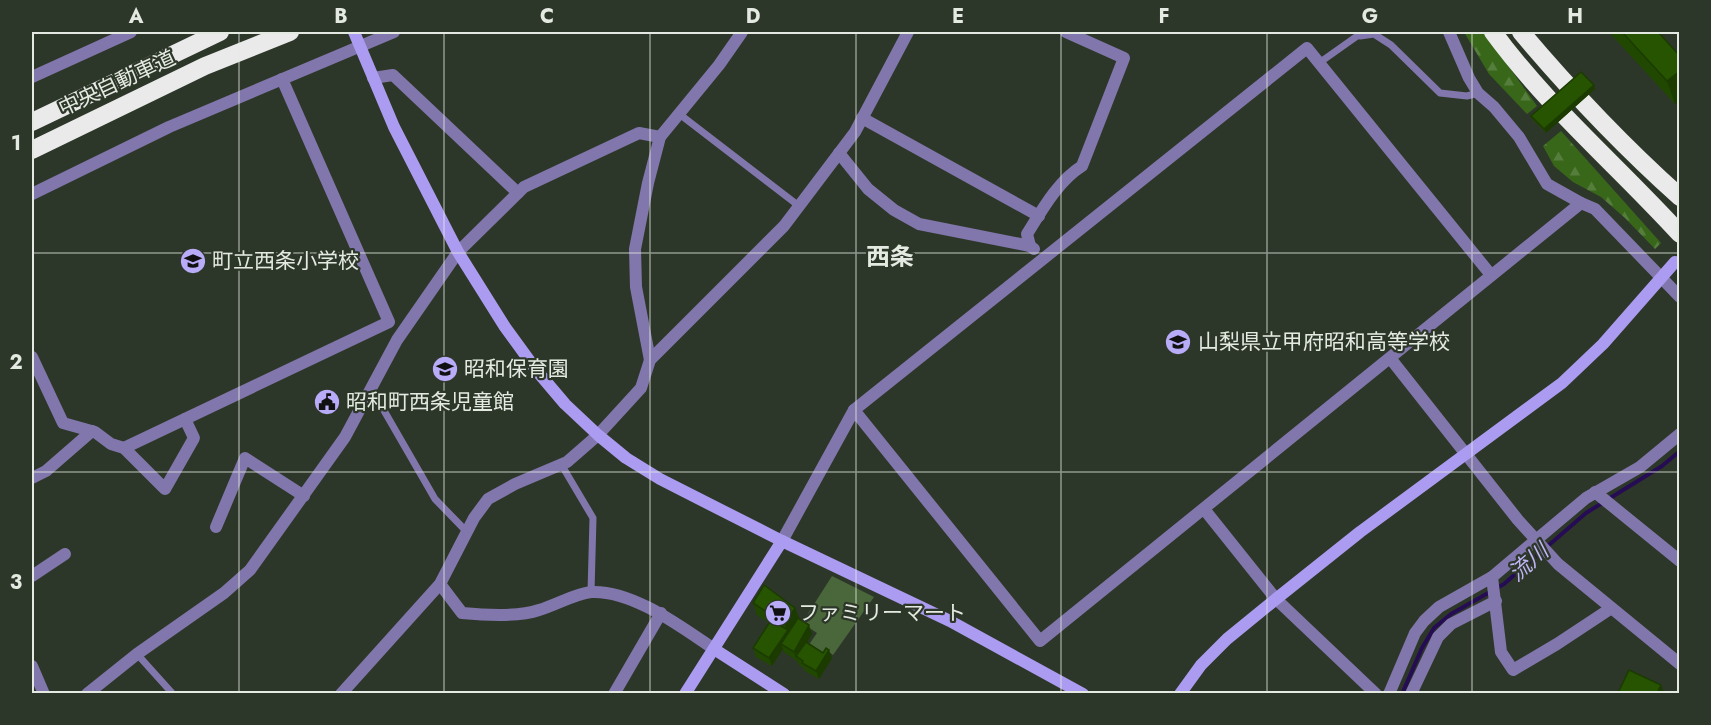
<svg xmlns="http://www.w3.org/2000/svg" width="1711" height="725" viewBox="0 0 1711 725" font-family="Jost,'Noto Sans JP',sans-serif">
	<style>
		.grass { fill: #4a673b }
		.forest { fill: url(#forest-firs) }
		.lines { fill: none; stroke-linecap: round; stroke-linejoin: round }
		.stream { stroke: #260c54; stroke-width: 4 }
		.lane { stroke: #8177ac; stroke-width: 7 }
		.street { stroke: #8177ac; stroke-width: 12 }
		.secondary { stroke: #ac9cf1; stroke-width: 12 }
		.highway { stroke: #eaeaea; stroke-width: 18 }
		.wall { fill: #214800 }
		.shaded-wall { fill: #1b3b00 }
		.building { fill: #265400; stroke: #1b3b00; stroke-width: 1.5 }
		.grid { fill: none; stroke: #e4eae1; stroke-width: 1.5; stroke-opacity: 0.55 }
		.labels { text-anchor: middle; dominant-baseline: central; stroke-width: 4.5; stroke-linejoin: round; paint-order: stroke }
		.street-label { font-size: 21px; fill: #e4eae1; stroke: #2d3729 }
		.poi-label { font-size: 21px; fill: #e4eae1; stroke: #2d3729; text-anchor: start }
		.water-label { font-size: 22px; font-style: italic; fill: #bfb4f4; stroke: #2d3729 }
		.quarter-label { font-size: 24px; font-weight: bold; fill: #e4eae1; stroke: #2d3729 }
		.neatline { fill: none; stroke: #e4eae1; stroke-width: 2 }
		.grid-label { font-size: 20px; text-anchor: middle; font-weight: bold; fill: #e4eae1 }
	</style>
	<defs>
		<pattern id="forest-firs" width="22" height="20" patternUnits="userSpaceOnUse" patternTransform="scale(1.5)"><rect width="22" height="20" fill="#38671a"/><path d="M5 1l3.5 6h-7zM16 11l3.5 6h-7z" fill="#557d3b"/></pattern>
	</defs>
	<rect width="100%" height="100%" fill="#2d3729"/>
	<polygon class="grass" points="832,576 874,597 833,655 829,652 825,657 808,646 817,633 802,623"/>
	<g class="forest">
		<polygon points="1464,32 1484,32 1537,106 1527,114 1489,74"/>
		<polygon points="1561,131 1661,243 1655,249 1625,218 1601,197 1573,182 1554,166 1543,146"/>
	</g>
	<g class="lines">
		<polyline class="stream" points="1402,694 1422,648 1434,628 1451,614 1504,584 1586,513 1662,466 1680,451"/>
		<g class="lane">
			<polyline points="1360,36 1374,34 1391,45 1440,93 1467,96 1478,93"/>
			<polyline points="1319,63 1360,34"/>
			<polyline points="678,113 799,206"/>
			<polyline points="371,388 435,499 467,532"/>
			<polyline points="561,464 593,518 591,592"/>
			<polyline points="137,654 173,694"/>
		</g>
		<g class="street">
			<polyline points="1449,32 1469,78 1478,93 1494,107 1519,137 1547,184 1581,203 1595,209 1680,297"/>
			<polyline points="32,77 131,32"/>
			<polyline points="373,78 393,75 518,193"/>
			<polyline points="862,118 1039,216"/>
			<polyline points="839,153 868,189 894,210 919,224 1030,246 1034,249"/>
			<polyline points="32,194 169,127 394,32"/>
			<path d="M 1030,246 L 1027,234 C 1042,210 1058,181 1082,166 L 1124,58 L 1066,32"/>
			<polyline points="1491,275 1307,48 854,410 1040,641 1581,203"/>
			<polyline points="32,357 63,423 95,432 111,444 124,448 389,322 282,79"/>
			<polyline points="1390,358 1518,520 1558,564 1680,664"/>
			<polyline points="650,360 636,287 635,249 648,183 660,137 719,65 742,32"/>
			<polyline points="124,448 165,489 194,438 185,419"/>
			<polyline points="32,478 46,471 92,431"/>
			<polyline points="1595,492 1680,561"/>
			<polyline points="1204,509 1276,599 1376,694"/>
			<polyline points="216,527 245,458 304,496"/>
			<polyline points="782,541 854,410"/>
			<polyline points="32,576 65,554"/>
			<polyline points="1492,577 1501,652 1513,670 1557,644 1610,609"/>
			<path d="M 440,584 L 462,613 C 483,615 519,617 539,610 C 556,605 574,594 591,592 C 633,590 681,627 714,649"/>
			<polyline points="32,666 44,694"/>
			<polyline points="87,694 137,654 224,593 250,570 345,437 397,340 458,252 524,187 639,133 660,137"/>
			<polyline points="341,694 440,584 474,518 488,499 515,484 567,462 598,435 641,388 650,360 784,226 855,132 908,32"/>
			<polyline points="614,694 661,613"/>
			<polyline points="1389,694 1415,633 1424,621 1439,607 1492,577 1586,498 1640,467 1680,434"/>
			<polyline points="1411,694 1438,637 1451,624 1496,601"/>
		</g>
		<g class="secondary">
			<polyline points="354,32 394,127 458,252 505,327 537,371 565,404 598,435 626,458 660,479 782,541 950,621 1083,694"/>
			<polyline points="714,649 784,694"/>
			<polyline points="685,694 782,541"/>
			<polyline points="1180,694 1201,665 1227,639 1276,599 1360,532 1562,383 1603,344 1675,262"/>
		</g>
		<g class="highway">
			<path d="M 1493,32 C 1547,106 1618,166 1680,234"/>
			<path d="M 1521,32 C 1570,90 1623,146 1680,197"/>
			<polyline points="32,122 220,32"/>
			<polyline points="32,150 205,66 290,32"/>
		</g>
	</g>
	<g class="wall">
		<polygon points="1609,32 1658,32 1680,56 1680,101 1675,104"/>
		<polygon points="1594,85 1595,89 1546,133 1533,120 1531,116"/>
		<polygon points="753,603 795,608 799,619 812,634 807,643 832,658 819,679 805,671 804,668 799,665 797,660 797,661 784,652 783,649 772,666 756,657 753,648 769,623 757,615"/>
	</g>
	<g class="shaded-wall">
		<polygon points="1680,71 1680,101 1675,104 1667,81"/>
		<polygon points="1594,85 1595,89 1546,133 1544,129"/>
		<polygon points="795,608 800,620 781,644 783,649 772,666 769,658 787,631 785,624"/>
		<polygon points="809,625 812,634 798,658 796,656 797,661 794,652"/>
		<polygon points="829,650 832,658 819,679 816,671"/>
		<polygon points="1661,685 1664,693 1657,693"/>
	</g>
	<g class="building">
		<polygon points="1622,32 1658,32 1680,56 1680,71 1667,81"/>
		<polygon points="1581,72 1594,85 1544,129 1531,116"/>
		<polygon points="764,585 795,608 785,624 753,603"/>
		<polygon points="798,618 809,625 794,652 781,644"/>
		<polygon points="771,620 788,630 769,658 753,648"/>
		<polygon points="806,642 823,653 826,648 829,650 816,671 802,663 803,661 796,656"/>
		<polygon points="1629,670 1661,685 1657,693 1618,693"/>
	</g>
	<path class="grid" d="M 239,32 L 239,694M 444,32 L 444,694M 650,32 L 650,694M 856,32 L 856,694M 1061,32 L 1061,694M 1267,32 L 1267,694M 1472,32 L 1472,694M 32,253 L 1680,253M 32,472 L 1680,472"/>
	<defs>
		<g id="school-disc" transform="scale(1.35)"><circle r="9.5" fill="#b8abf7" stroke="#2d3729"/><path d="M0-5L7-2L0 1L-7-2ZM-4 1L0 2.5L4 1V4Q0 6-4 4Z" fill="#111"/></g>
		<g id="civic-disc" transform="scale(1.35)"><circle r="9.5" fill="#b8abf7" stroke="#2d3729"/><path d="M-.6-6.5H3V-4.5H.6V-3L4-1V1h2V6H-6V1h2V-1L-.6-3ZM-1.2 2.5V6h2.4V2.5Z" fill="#111"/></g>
		<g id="supermarket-disc" transform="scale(1.35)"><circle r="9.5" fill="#b8abf7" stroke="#2d3729"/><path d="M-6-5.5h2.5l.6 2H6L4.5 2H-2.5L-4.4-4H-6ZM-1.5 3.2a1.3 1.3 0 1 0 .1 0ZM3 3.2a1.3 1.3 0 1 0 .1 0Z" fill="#111"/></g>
	</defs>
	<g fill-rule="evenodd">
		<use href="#school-disc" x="193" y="261"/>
		<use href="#school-disc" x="1178" y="342"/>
		<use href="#school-disc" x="445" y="369"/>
		<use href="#civic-disc" x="327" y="402"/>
		<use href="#supermarket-disc" x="778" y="613"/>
	</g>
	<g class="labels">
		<g class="street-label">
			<text transform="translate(117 83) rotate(-25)">中央自動車道</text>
		</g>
		<g class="poi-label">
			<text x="212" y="261">町立西条小学校</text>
			<text x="1198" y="342">山梨県立甲府昭和高等学校</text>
			<text x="464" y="369">昭和保育園</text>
			<text x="346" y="402">昭和町西条児童館</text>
			<text x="798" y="613">ファミリーマート</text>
		</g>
		<g class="water-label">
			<text transform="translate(1528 562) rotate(-41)">流川</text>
		</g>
		<g class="quarter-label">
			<text x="890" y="256">西条</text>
		</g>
	</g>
	<rect width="1711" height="725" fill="none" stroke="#2d3729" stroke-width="66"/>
	<rect x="33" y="33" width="1645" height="659" class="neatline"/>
	<g class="grid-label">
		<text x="136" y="23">A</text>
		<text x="341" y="23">B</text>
		<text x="547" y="23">C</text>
		<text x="753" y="23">D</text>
		<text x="958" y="23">E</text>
		<text x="1164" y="23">F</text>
		<text x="1370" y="23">G</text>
		<text x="1575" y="23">H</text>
		<text x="16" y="150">1</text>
		<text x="16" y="369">2</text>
		<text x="16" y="589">3</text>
	</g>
</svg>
